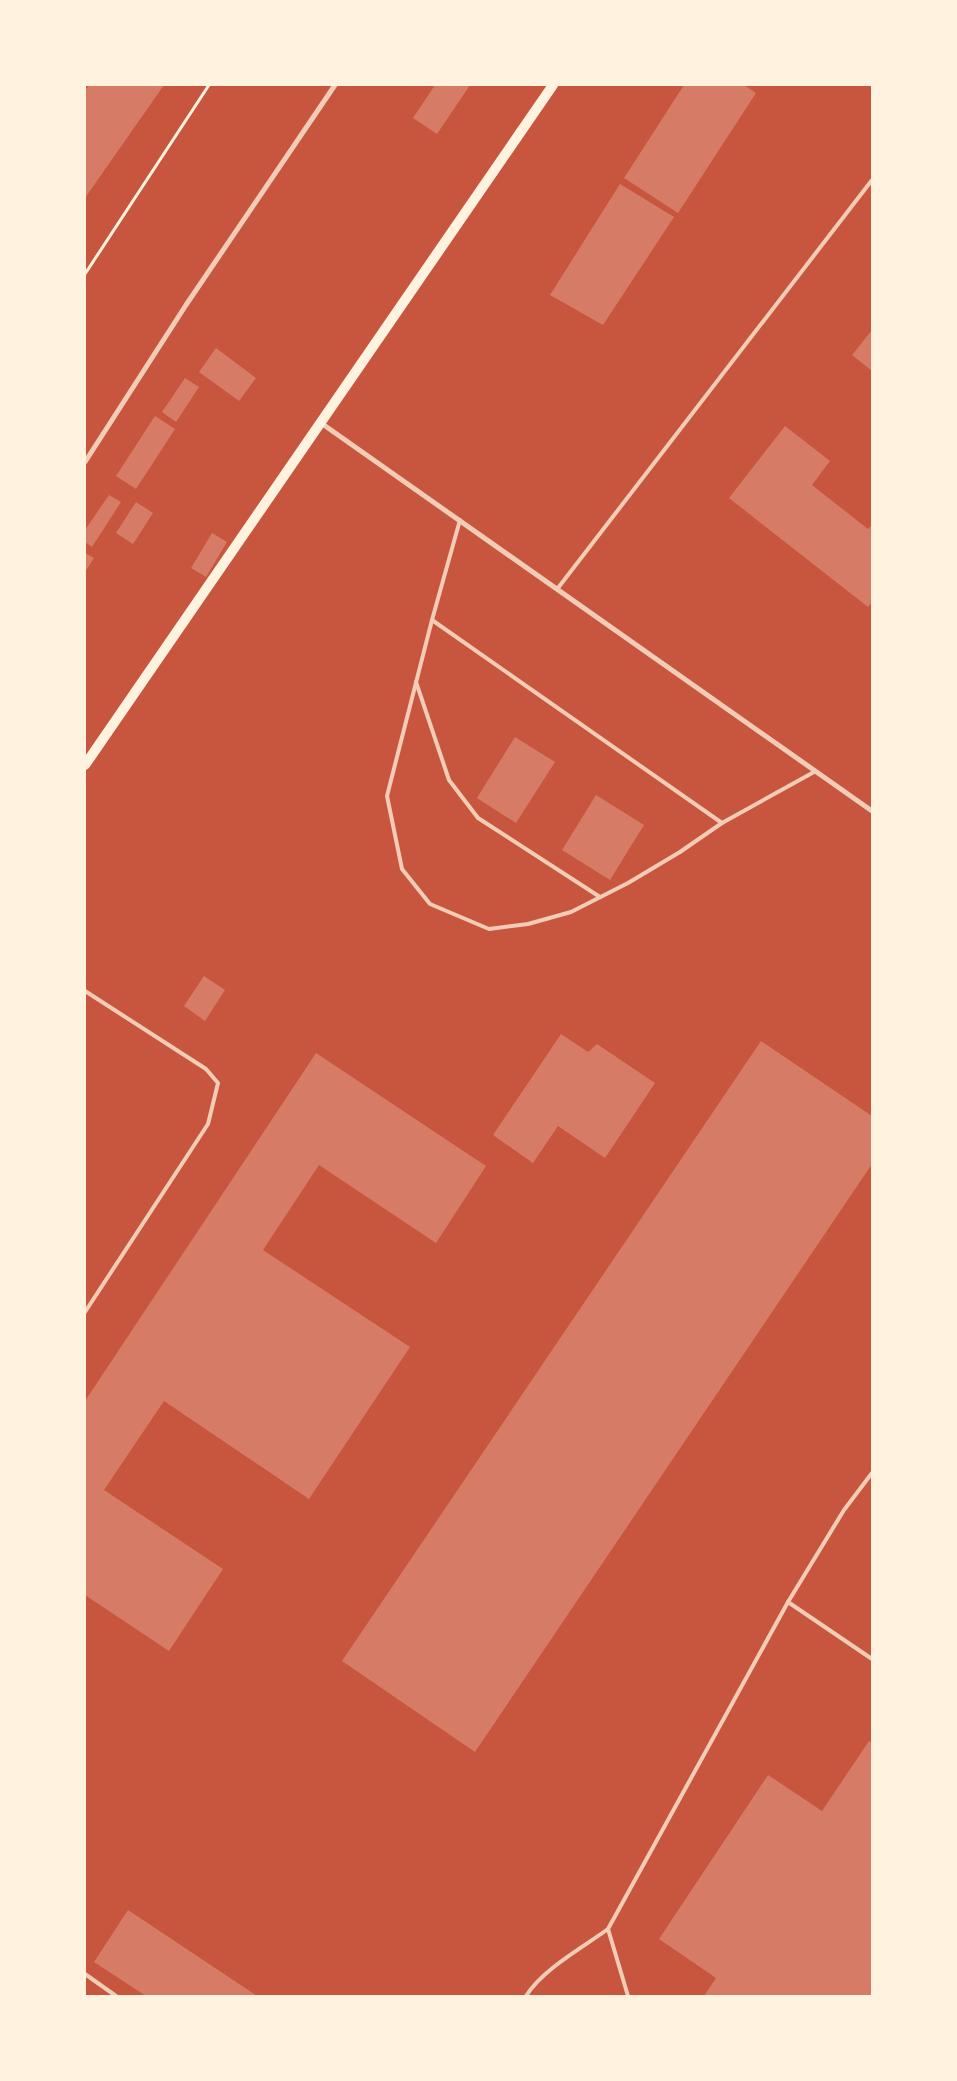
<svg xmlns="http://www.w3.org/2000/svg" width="957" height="2081" viewBox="0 0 957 2081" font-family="Manrope,sans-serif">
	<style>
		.building { fill: #d67c66 }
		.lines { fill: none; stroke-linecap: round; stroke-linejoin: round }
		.path { stroke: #fff3e0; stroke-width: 3 }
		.service { stroke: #f1ccb7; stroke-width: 4 }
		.minor { stroke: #f1ccb7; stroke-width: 5 }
		.secondary { stroke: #fff3e0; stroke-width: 10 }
	</style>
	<rect width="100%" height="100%" fill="#c8553d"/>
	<g class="building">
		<polygon points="89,85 164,85 85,198 85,90"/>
		<polygon points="435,85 470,85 437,134 413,118"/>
		<polygon points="684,85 744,85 756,93 678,213 624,178"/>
		<polygon points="620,184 674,217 603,325 550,295"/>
		<polygon points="872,330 872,371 852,355"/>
		<polygon points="216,348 256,378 239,401 199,372"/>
		<polygon points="185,378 199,387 176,422 162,412"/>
		<polygon points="155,416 175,429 136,489 116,476"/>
		<polygon points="785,426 830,461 812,485 868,529 872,525 872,602 868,607 729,498"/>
		<polygon points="109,495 121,502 92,547 85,542 85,530"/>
		<polygon points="136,502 153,513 133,544 116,533"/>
		<polygon points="212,533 227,542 206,577 191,568"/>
		<polygon points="85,553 94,558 85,572"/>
		<polygon points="515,737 555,762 516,823 477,798"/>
		<polygon points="596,795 644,825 610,880 562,850"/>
		<polygon points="204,976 225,990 205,1021 184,1006"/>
		<polygon points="561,1034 588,1052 597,1044 655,1083 605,1158 558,1126 533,1163 493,1135"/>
		<polygon points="761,1041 872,1116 872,1164 475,1752 342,1661"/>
		<polygon points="316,1053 486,1166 436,1243 319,1165 263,1250 410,1347 309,1499 164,1401 104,1490 223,1569 169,1651 85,1595 85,1401"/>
		<polygon points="869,1741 872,1743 872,1996 704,1996 716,1978 659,1939 768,1775 822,1811"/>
		<polygon points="128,1910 257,1996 146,1996 94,1962"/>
	</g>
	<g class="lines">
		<polyline class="path" points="85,274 209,85"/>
		<g class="service">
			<polyline points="460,520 432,620 387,796 402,869 430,904 489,929 528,924 571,912 628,883 680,852 722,823 814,772"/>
			<polyline points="558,588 872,180"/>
			<polyline points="432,620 722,823"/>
			<polyline points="416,682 449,780 478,818 600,897"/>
			<polyline points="85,991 206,1069 218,1083 208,1124 85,1312"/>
			<polyline points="788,1602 844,1510 872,1473"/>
			<polyline points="608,1929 628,1996"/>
			<polyline points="85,1974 116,1996"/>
			<path d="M 526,1996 C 543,1969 582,1948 608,1929 L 788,1602 L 872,1659"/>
		</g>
		<g class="minor">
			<polyline points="321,423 872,811"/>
			<polyline points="85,462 186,305 335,85"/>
		</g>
		<polyline class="secondary" points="85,765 553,85"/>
	</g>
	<rect width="957" height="2081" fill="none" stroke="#fff3e0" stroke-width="172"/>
</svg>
